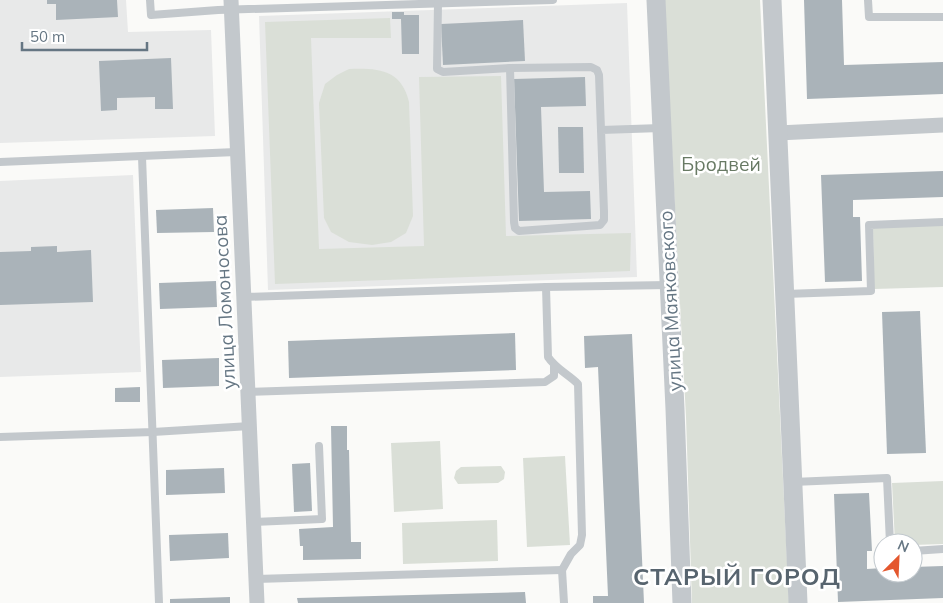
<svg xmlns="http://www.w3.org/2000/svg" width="943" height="603" viewBox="0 0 943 603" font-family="Mulish,sans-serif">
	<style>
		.built { fill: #e8e9e9 }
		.green { fill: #dadfd7 }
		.building { fill: #aab3b9 }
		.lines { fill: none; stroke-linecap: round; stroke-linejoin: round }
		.service { stroke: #c3c8cc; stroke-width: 8 }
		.minor { stroke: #c3c8cc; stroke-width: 15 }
		.tertiary { stroke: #c3c8cc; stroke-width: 19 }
		.labels { text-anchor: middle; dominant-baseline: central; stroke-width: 5; stroke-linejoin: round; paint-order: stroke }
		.park-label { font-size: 19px; fill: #687a64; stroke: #fff }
		.street-label { font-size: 19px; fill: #657683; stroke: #fff }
		.district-label { font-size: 24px; font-weight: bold; letter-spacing: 1px; fill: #57646e; stroke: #fff }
	</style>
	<rect width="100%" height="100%" fill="#fafaf8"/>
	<g class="built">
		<polygon points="0,0 126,0 128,32 211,30 215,136 0,143"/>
		<polygon points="627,3 637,277 268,290 259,16"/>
		<polygon points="133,175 141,372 0,377 0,181"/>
	</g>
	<g class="green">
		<polygon points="664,0 760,0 789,603 692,603 686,417"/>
		<polygon points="390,18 391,38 311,38 319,249 424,246 419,77 501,76 506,236 631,233 630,271 275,284 265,22"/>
		<path d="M 349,69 C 378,68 401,69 409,102 L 413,216 L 406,233 L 391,242 L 372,245 L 349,242 L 331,232 L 324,218 L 319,103 L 325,84 L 337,75 Z"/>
		<polygon points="943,225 943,287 874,289 873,228"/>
		<polygon points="440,441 443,509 394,512 391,443"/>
		<polygon points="565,456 570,545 527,547 523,458"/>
		<polygon points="501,466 505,472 504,479 498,483 458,484 454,478 456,471 461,467"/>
		<polygon points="943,481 943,544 913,545 913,543 895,543 892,483"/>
		<polygon points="497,520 498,561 403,564 402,523"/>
	</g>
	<g class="building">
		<polygon points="47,0 117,0 118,17 56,20 56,4 47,4"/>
		<polygon points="804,0 842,0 844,65 943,62 943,94 807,99"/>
		<polygon points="392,12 404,12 404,15 419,15 419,54 402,54 401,19 392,19"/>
		<polygon points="523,20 525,61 443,65 441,24"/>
		<polygon points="171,58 173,109 155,109 155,97 117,98 117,110 101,111 99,61"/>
		<polygon points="585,77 586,106 541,107 544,192 590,191 591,219 519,221 514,79"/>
		<polygon points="558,127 583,127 584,173 559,173"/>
		<polygon points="943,171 943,197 853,200 853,217 860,217 862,281 825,282 821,175"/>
		<polygon points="213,208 214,232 157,233 156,210"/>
		<polygon points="57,246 57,252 91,250 93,302 0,305 0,252 31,251 31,247"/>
		<polygon points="216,281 217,307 160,309 159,283"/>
		<polygon points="920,311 926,453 887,454 882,312"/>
		<polygon points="515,333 516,370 289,378 288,341"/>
		<polygon points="632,334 644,603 593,603 593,596 608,596 598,367 585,368 584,336"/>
		<polygon points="219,358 219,386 163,388 162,360"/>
		<polygon points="140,387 140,402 115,402 115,388"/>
		<polygon points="331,426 347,426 347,450 349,450 351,542 361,542 361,559 303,560 303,546 300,546 299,529 333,527"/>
		<polygon points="310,463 312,511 294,512 292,464"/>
		<polygon points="224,468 225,493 166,495 166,470"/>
		<polygon points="869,493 872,551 867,551 867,569 883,568 883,573 913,573 913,567 943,566 943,598 838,602 834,494"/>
		<polygon points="228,533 229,558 170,561 169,535"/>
		<polygon points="525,592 526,603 298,603 297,598"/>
		<polygon points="230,597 230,603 170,603 170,599"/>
	</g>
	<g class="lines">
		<g class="service">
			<polyline points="150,0 151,15 218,10 553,0"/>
			<polyline points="868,0 869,17 943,17"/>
			<polyline points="438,3 437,69 443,72 510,68 514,222 515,228 519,231 600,225 604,220 604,212 601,130 661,128"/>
			<polyline points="510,68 591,67 597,70 599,75 601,130"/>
			<polyline points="142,157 159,603"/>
			<polyline points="0,162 236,152"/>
			<path d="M 546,287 L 548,357 C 556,369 568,374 578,384 L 582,535 L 580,545 L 571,554 L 562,570 L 564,603"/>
			<polyline points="785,294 871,291 869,225 943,222"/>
			<polyline points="244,297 546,287 668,285"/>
			<polyline points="248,392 545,382 554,376 554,366"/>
			<polyline points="0,437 153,432 250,426"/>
			<polyline points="793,482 887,478 890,543"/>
			<polyline points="253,522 322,519 319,446"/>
			<polyline points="913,551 943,549"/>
			<polyline points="256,579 562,570"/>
		</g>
		<g class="minor">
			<polyline points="231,0 257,603"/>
			<polyline points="778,133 943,125"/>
		</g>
		<g class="tertiary">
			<polyline points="656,0 675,409 682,603"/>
			<polyline points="772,0 798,603"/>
		</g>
	</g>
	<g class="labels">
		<g class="park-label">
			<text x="721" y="164">Бродвей</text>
		</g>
		<g class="street-label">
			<text transform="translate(670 301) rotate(-93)">улица Маяковского</text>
			<text transform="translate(224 302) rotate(-93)">улица Ломоносова</text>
		</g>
		<g class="district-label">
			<text x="737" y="576">СТАРЫЙ ГОРОД</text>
		</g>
	</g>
	<g transform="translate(898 558) rotate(24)"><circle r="24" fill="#ffffff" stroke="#c1c8cd"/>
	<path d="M0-4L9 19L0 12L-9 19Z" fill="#e4572e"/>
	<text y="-8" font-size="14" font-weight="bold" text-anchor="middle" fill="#657683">N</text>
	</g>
	<path d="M22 42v8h125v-8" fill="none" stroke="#657683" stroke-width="2.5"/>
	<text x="30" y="42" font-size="15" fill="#657683" stroke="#ffffff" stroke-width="4" paint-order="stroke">50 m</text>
</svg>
